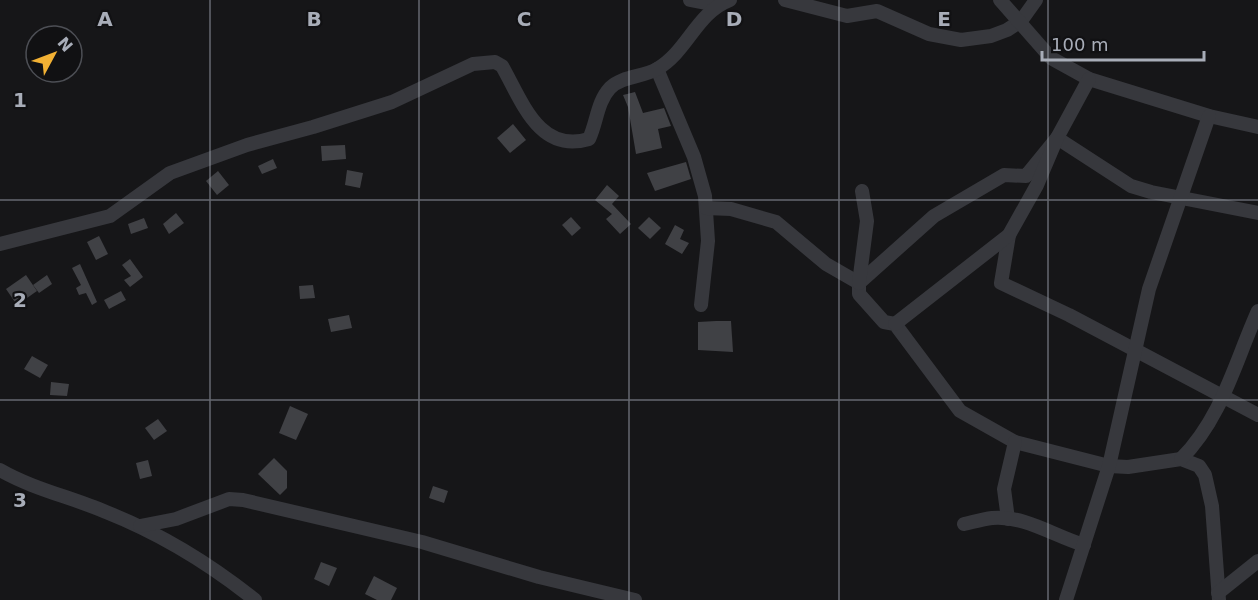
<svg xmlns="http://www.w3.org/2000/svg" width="1258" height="600" viewBox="0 0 1258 600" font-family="'DejaVu Sans',sans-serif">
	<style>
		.building { fill: #404145 }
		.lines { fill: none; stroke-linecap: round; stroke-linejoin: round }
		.minor { stroke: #37383d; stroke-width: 14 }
		.grid { fill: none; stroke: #a8adb8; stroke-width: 1.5; stroke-opacity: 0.55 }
		.grid-label { font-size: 20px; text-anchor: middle; font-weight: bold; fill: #a8adb8; stroke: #111113; stroke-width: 4.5; stroke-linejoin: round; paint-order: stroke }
	</style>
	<rect width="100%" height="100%" fill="#161618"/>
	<g class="building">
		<polygon points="635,92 643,113 664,108 671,126 658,129 662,148 636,154 628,107 623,95"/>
		<polygon points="513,124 526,140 510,153 497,138"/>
		<polygon points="345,145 346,159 322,161 321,146"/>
		<polygon points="273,159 277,168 262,174 258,166"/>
		<polygon points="686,162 691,179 655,191 647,173"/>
		<polygon points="347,170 363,173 360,188 345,185"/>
		<polygon points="218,171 229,185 217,195 206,181"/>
		<polygon points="607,185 619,196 612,204 631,224 620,234 606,219 612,214 595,200"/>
		<polygon points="176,213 184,223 169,234 163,224"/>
		<polygon points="571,217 581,228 572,236 562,225"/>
		<polygon points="649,217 661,228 650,239 638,228"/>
		<polygon points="144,218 148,228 131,234 128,224"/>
		<polygon points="675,225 684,230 680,239 689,243 682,254 665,244"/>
		<polygon points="99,236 108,254 96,260 87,242"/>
		<polygon points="130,259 143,277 130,287 124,280 131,276 122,265"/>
		<polygon points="80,264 97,302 92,305 86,293 79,295 76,288 81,285 72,268"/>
		<polygon points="26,275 37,291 17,305 6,289"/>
		<polygon points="47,275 52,284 39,293 33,285"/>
		<polygon points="313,285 315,298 300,299 299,286"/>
		<polygon points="121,291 126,300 109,309 104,300"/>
		<polygon points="349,315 352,328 331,332 328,319"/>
		<polygon points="716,321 731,321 733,352 698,350 698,322"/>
		<polygon points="32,356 48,365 40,378 24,369"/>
		<polygon points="51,382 69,384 67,396 50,395"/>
		<polygon points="290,406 308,414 296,440 279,433"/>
		<polygon points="158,419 167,431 154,440 145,428"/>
		<polygon points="274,458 287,471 287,488 280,495 258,474"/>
		<polygon points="148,460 152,476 140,479 136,463"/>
		<polygon points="433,486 448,491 444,503 429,498"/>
		<polygon points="321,562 337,568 329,586 314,579"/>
		<polygon points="374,576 397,588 391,600 377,600 365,594"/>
	</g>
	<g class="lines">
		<g class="minor">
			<polyline points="690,0 716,5"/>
			<polyline points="785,0 847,16 877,11 929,34 961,40 991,36 1007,30 1021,21 1036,0"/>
			<polyline points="1000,0 1051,58 1089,79 1209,116 1258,127"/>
			<polyline points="657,69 694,157 705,196 708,241 701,305"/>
			<polyline points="706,208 731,209 776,222 826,264 859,283 859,294 884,322 895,324 960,411 1015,442 1109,466 1128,467 1181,459 1199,466 1205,475 1212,506 1219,600"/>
			<polyline points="1009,235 1001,283 1069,315 1258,415"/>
			<path d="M 0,244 L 110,216 L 170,173 L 247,145 L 313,127 L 392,102 L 473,64 L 495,62 L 502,66 C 522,101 539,154 589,139 C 597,122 597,102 610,88 C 622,76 643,77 657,69 C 688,51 696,13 730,0"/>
			<polyline points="859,283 934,216 1004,175 1026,176 1057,138 1131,186 1151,192 1258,213"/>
			<polyline points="859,283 867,221 862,191"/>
			<polyline points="895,324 1009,235 1037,185 1057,138 1089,79"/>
			<path d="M 1181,459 C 1222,418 1235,362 1258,311"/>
			<path d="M 0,470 C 33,489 71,497 106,512 C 159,533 210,564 255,600"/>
			<polyline points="1008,519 1004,489 1015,442"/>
			<path d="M 964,524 C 973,522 983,519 992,518 C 1024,515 1054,536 1084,545"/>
			<polyline points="140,526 176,519 229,499 243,500 422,542 539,577 635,600"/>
			<polyline points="1218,593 1258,561"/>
			<polyline points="1066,600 1109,466 1149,289 1209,116"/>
		</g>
	</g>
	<path class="grid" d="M 210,0 L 210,600M 419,0 L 419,600M 629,0 L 629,600M 839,0 L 839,600M 1048,0 L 1048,600M 0,200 L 1258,200M 0,400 L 1258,400"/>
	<g class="grid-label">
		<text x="105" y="26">A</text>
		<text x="314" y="26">B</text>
		<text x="524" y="26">C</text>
		<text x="734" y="26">D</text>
		<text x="944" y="26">E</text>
		<text x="20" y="107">1</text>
		<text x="20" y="307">2</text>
		<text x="20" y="507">3</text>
	</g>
	<g transform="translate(54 54) rotate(49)"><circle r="28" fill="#111113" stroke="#4d4f55" stroke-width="1.5"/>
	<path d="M0-4.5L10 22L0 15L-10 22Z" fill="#f2b134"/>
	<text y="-9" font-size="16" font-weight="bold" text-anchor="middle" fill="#a8adb8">N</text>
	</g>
	<path d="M1042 51v9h162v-9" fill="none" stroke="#a8adb8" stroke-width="3"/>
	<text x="1051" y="51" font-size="18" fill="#a8adb8" stroke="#111113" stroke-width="4.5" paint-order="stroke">100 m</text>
</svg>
